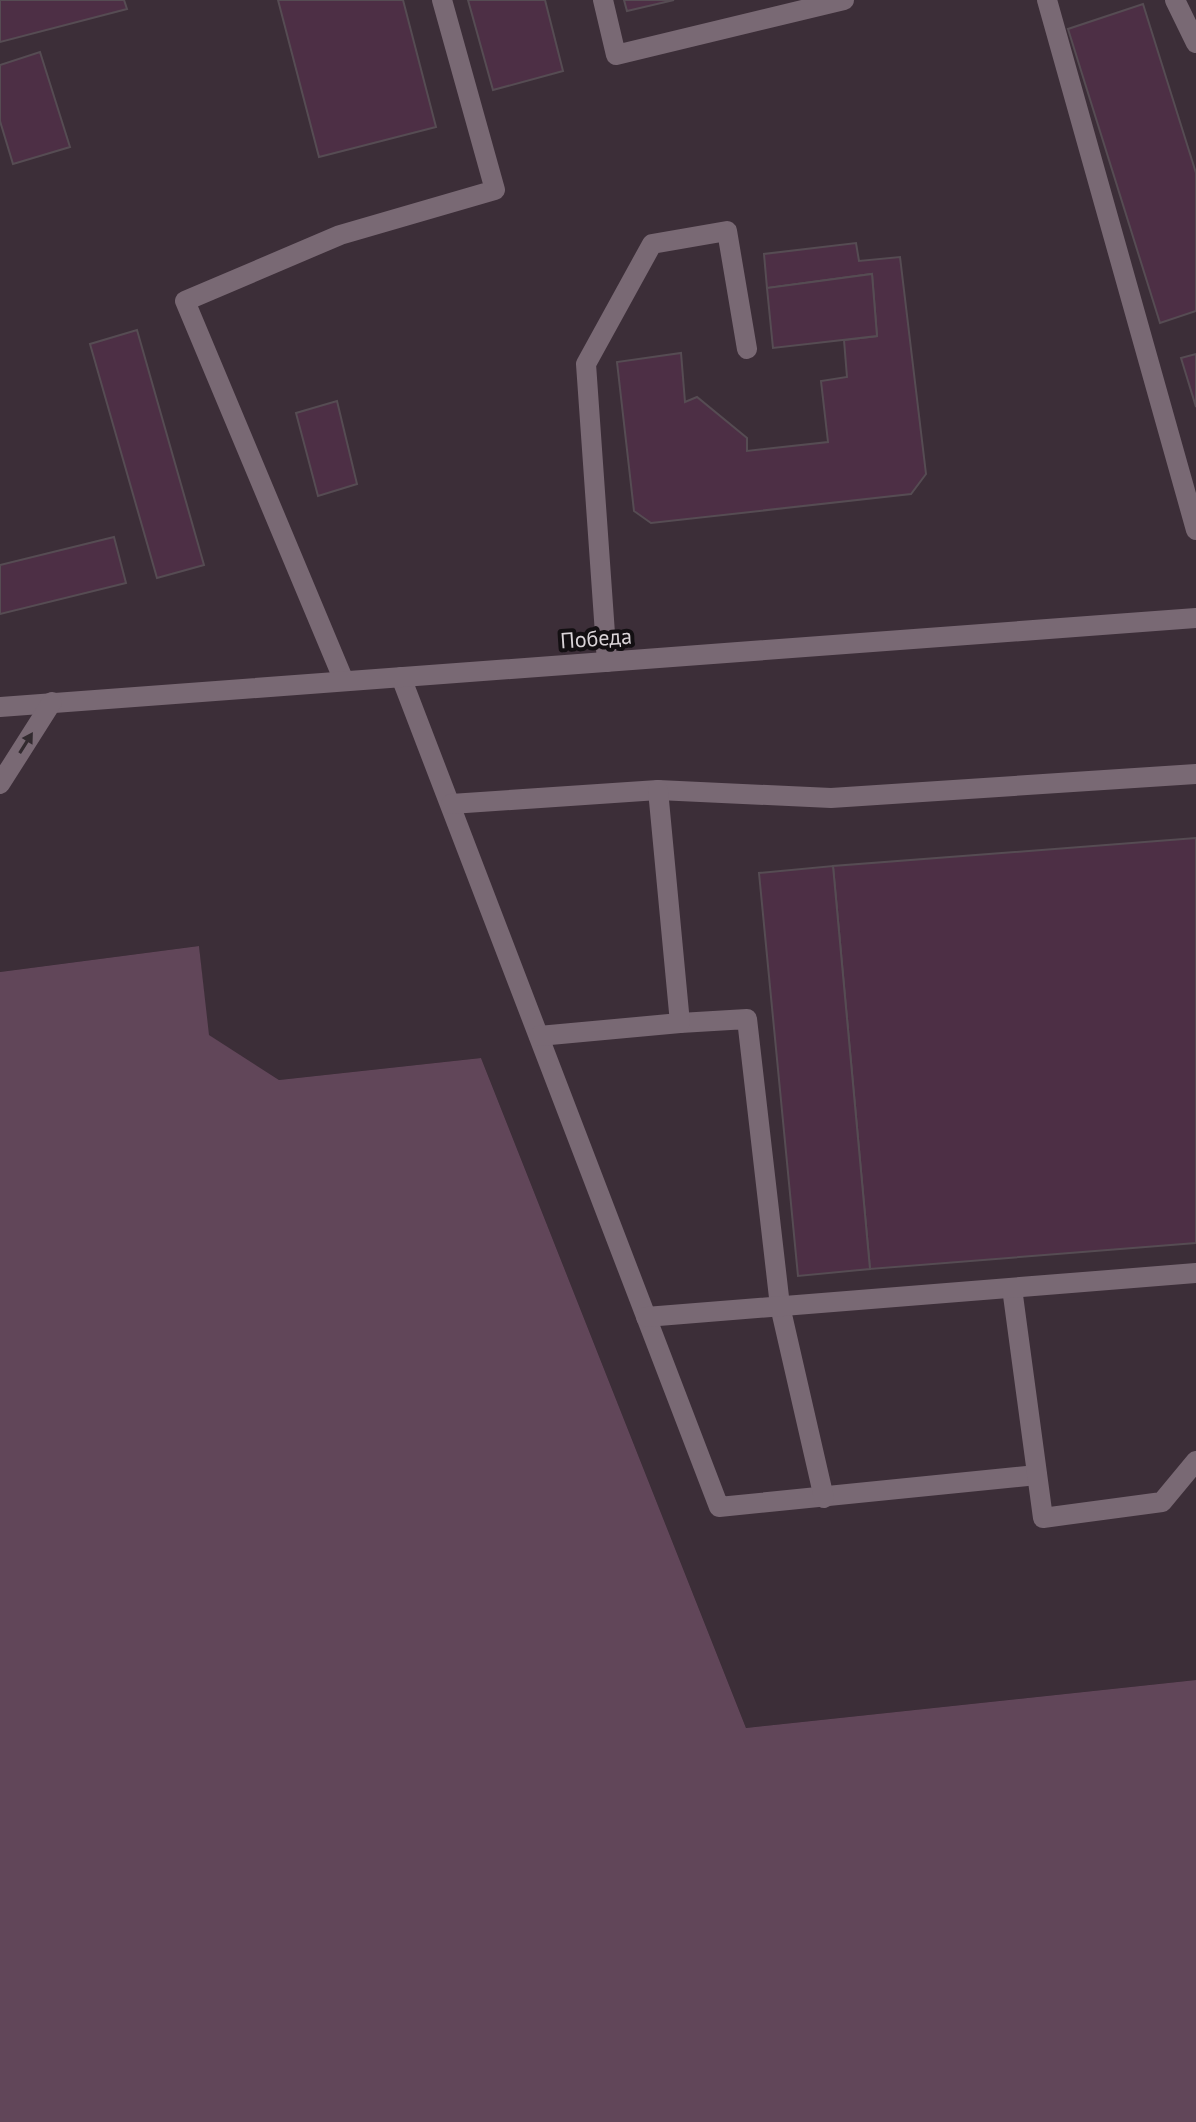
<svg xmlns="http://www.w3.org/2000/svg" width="1196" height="2122" viewBox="0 0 1196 2122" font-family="'PT Sans',sans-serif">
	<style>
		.built { fill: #3c2e38 }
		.green { fill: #614659 }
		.building { fill: #4d2f45; stroke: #564c53; stroke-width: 2 }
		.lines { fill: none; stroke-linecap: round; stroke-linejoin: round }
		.minor { stroke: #796974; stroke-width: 20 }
		.oneway { fill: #322a2f }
		.labels { text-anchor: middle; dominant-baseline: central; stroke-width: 8; stroke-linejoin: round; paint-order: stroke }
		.street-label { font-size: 22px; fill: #d9d3d7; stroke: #130f12 }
	</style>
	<rect width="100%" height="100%" fill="#2e252b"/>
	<polygon class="built" points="0,0 1196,0 1196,1680 746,1728 481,1058 279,1080 208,1035 199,946 0,972"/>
	<polygon class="green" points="199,946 209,1035 279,1080 481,1058 746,1728 1196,1680 1196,2122 0,2122 0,972"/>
	<g class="building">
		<polygon points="0,0 124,0 127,9 0,42"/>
		<polygon points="278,0 403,0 436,127 319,157"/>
		<polygon points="468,0 545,0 563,71 493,90"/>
		<polygon points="624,0 674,0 627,11"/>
		<polygon points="1143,4 1196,173 1196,311 1160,323 1068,29"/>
		<polygon points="40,52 70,147 13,164 0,121 0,65"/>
		<polygon points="856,243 859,261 900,257 926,474 911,494 651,523 634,511 617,362 681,353 685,402 697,397 747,438 747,451 828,442 821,381 847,377 844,340 877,336 872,274 767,288 764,254"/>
		<polygon points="872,274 877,336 773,348 767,288"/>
		<polygon points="137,330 204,565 157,578 90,344"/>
		<polygon points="1196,354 1196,407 1181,358"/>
		<polygon points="337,401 357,484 318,496 296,413"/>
		<polygon points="114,537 126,583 0,614 0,565"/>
		<polygon points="1196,838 1196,1243 870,1269 833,866"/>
		<polygon points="833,866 870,1269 798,1276 759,873"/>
	</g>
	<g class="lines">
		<g class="minor">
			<polyline points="603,0 616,55 844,0"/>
			<polyline points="1047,0 1196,530"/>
			<polyline points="1175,0 1196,43"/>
			<polyline points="607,662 586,364 652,244 727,231 747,349"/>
			<polyline points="401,677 719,1507 1037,1475"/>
			<polyline points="344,681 185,301 340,235 495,190 442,0"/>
			<polyline points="0,707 1196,618"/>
			<polyline points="0,784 52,702"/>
			<polyline points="451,804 658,790 831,798 1196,774"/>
			<polyline points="680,1023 747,1019 780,1306 824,1498"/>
			<polyline points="539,1036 680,1023 658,790"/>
			<polyline points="1012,1288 1043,1518 1162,1502 1196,1461"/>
			<polyline points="646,1317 1196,1273"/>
		</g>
	</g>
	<defs><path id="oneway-solid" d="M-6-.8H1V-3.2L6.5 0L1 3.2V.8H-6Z" transform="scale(2)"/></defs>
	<use class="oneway" href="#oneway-solid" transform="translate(26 743) rotate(-58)"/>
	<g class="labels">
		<g class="street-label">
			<text transform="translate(596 638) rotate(-4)">Победа</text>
		</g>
	</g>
</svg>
